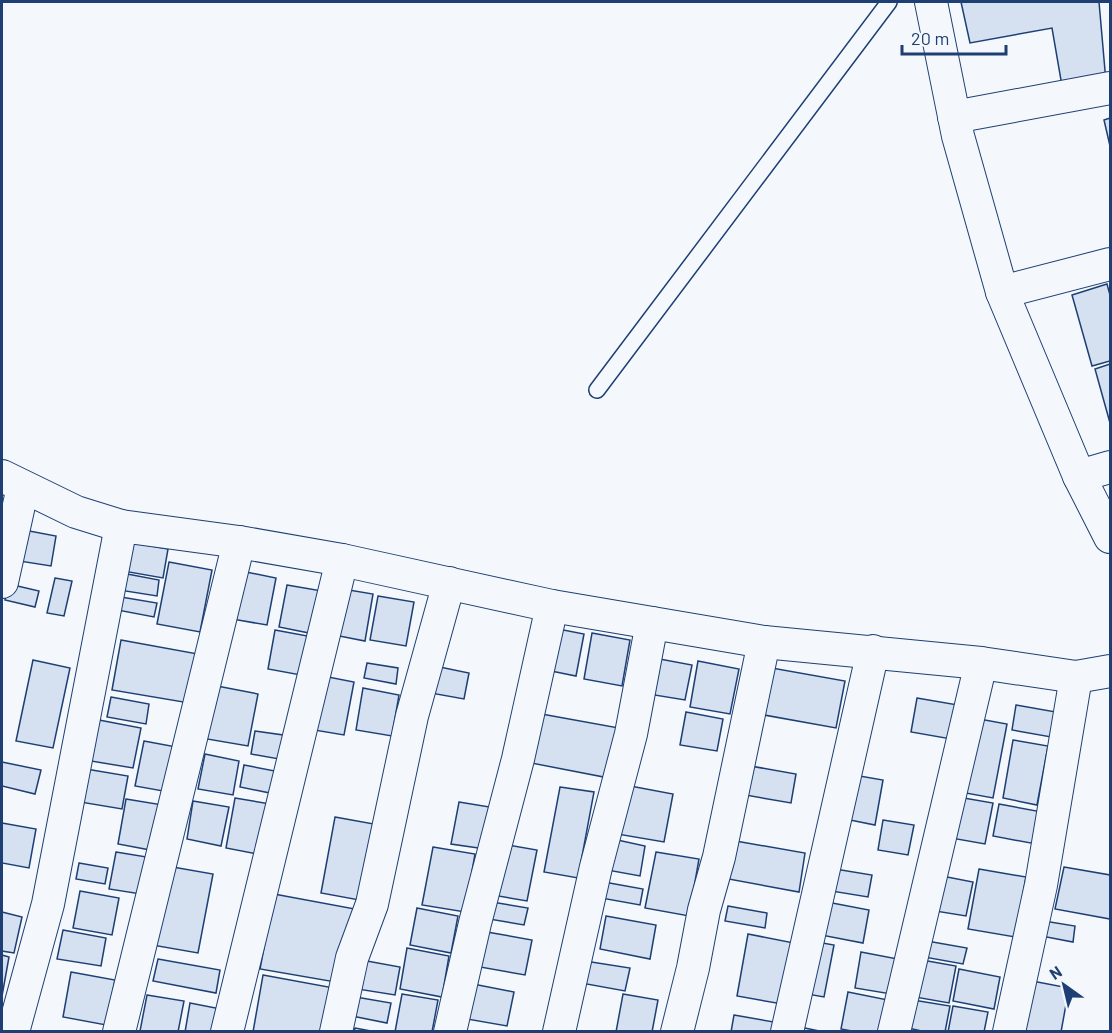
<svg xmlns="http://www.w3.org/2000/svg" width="1112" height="1033" viewBox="0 0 1112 1033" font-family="Barlow,sans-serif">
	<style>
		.building { fill: #d5e0f0; stroke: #1d3f73; stroke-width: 1.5 }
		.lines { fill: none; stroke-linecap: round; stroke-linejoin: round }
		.lane-casing { stroke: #1d3f73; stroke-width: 18 }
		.street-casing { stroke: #1d3f73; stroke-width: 34 }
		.lane { stroke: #f4f7fb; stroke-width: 15 }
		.street { stroke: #f4f7fb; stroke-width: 32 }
	</style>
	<rect width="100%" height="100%" fill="#f4f7fb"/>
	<g class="building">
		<polygon points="961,2 1099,2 1106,82 1062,86 1052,28 970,43"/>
		<polygon points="1110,118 1110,146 1104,120"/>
		<polygon points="1107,284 1110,295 1110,361 1092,366 1072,295"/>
		<polygon points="1110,364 1110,423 1095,369"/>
		<polygon points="24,530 56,536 51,566 19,561"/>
		<polygon points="129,542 168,549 163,578 123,571"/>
		<polygon points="169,562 212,570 200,632 157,624"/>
		<polygon points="241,571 276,578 267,625 232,619"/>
		<polygon points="122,573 159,580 157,596 119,590"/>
		<polygon points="55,578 72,581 64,616 47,613"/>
		<polygon points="9,584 39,591 35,607 5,600"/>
		<polygon points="287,585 328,592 319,635 279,627"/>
		<polygon points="337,588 373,594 365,641 329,634"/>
		<polygon points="115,596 157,603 154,617 112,609"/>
		<polygon points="378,596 414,602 406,646 370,640"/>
		<polygon points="548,627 584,634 576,676 541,669"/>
		<polygon points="275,630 313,637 306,676 268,669"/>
		<polygon points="592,633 630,640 622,686 584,679"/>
		<polygon points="121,640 198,654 189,703 112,690"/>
		<polygon points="649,657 692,665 685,700 642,693"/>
		<polygon points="33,660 70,668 53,748 16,741"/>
		<polygon points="698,661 739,669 730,714 690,707"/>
		<polygon points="367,663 398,668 396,684 364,678"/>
		<polygon points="430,665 469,673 464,699 425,692"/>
		<polygon points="761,666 845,681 836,728 753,713"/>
		<polygon points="318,675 354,682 344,735 308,729"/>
		<polygon points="217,686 258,694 248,746 207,739"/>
		<polygon points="363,688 399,695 392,736 356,730"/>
		<polygon points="111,697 149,704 146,724 107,717"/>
		<polygon points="917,698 958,705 951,739 911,732"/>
		<polygon points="1016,705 1056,712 1051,737 1012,730"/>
		<polygon points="686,712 723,719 717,751 680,745"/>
		<polygon points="536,713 619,728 609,778 526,762"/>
		<polygon points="974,718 1007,724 993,798 960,792"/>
		<polygon points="99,720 141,728 133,768 91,761"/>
		<polygon points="255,731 283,735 279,759 251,754"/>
		<polygon points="1013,740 1048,746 1037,805 1003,798"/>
		<polygon points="144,741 182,748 174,793 135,786"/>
		<polygon points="205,754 239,761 233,795 198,789"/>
		<polygon points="2,762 41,770 35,794 2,786"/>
		<polygon points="739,764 796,774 791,803 734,793"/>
		<polygon points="244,765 275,771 270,793 240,787"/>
		<polygon points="86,769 128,776 122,809 80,802"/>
		<polygon points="848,774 883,780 875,825 840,818"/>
		<polygon points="625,785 673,794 664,842 617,834"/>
		<polygon points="560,787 594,792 578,878 544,872"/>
		<polygon points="958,797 993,803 985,844 951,838"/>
		<polygon points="235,798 276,805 267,856 226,848"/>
		<polygon points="126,799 169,806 161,852 118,844"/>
		<polygon points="193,801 229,807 221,846 187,839"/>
		<polygon points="459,802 502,809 492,850 451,844"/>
		<polygon points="999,804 1042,812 1036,844 993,836"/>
		<polygon points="335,817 385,826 370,902 321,893"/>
		<polygon points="883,820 914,825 908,855 878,850"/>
		<polygon points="2,823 36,829 29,868 2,863"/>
		<polygon points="613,839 645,846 640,876 607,870"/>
		<polygon points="730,840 805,853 799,892 723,878"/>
		<polygon points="496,843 537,850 527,901 487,894"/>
		<polygon points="433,847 475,854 465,912 422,905"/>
		<polygon points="116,852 153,858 147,895 109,889"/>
		<polygon points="656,852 699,859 689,916 645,908"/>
		<polygon points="79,863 108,868 105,884 76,879"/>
		<polygon points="167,866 213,874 198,953 152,945"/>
		<polygon points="1064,867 1110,875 1110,919 1055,909"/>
		<polygon points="829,868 872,875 868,897 825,890"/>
		<polygon points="979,869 1026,877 1015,937 968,929"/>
		<polygon points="942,876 973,882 966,916 935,911"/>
		<polygon points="604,882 643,889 640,905 601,898"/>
		<polygon points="80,891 119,898 112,935 73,928"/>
		<polygon points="274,894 355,909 341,983 260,969"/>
		<polygon points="486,901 528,908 524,925 483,918"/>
		<polygon points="827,902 869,910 863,943 821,935"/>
		<polygon points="728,906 767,913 765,928 725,921"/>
		<polygon points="417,908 458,916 451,953 410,945"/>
		<polygon points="2,912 22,917 14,953 2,951"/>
		<polygon points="606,916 656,925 650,959 600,949"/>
		<polygon points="1038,920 1075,926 1073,942 1036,935"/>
		<polygon points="63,930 106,938 101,966 57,959"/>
		<polygon points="487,932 532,940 525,975 480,967"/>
		<polygon points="748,934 794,943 782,1004 737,996"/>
		<polygon points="927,941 967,948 963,964 924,957"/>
		<polygon points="817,942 834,945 824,997 807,994"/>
		<polygon points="407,948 449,956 442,997 400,989"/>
		<polygon points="861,952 903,960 897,995 855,988"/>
		<polygon points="2,955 9,957 2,996"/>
		<polygon points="158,959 220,970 216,993 153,981"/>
		<polygon points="356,959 400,967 395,995 351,988"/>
		<polygon points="922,960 956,966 949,1003 915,997"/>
		<polygon points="585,961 630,968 625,991 581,983"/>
		<polygon points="959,969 1000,977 994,1009 953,1001"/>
		<polygon points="71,972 115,980 106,1025 63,1017"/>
		<polygon points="263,975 334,988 326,1032 253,1032"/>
		<polygon points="1027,980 1069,988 1061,1032 1018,1032"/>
		<polygon points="468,983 514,992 507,1026 461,1018"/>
		<polygon points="848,992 888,1000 882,1032 857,1032 841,1029"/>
		<polygon points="402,994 438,1000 432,1032 395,1032"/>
		<polygon points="623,994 658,1000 652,1032 616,1032"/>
		<polygon points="147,995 184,1001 178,1032 140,1031"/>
		<polygon points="350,996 391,1003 387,1023 347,1015"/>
		<polygon points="913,1000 950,1006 945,1032 926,1032 908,1028"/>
		<polygon points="190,1003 226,1010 222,1032 185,1032"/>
		<polygon points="953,1006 988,1012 984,1032 948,1032"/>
		<polygon points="734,1015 774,1022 772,1032 731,1032"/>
		<polygon points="800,1027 824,1032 799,1032"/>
		<polygon points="355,1028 376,1032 354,1032"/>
	</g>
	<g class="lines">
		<g class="lane-casing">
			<polyline id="lane" points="597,390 889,2"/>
		</g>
		<g class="street-casing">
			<g id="street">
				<polyline points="931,2 958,136 1002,292 1079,476 1110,537"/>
				<polyline points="954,117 1110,88"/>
				<polyline points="1002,292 1110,264"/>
				<polyline points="2,476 76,512 121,526"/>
				<polyline points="1079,476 1110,467"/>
				<polyline points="2,582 23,487"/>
				<polyline points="13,1032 48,904 121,526 239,542 342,560 552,606 764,642 981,663 1076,677 1110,671"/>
				<polyline points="119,1032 239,542"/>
				<polyline points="227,1032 342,560"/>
				<polyline points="336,1032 352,958 372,904 412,716 449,583"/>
				<polyline points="450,1032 475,923 518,759 552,606"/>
				<polyline points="559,1032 596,867 631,734 652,623"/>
				<polyline points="677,1032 693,968 704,910 719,857 764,642"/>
				<polyline points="787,1032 873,651"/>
				<polyline points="894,1032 981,663"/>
				<polyline points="1009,1032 1041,885 1076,677"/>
			</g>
		</g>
		<use href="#lane" class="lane"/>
		<use href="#street" class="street"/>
	</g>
	<rect width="1112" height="1033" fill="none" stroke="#1d3f73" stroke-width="6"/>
	<g transform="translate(1064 985) rotate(326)" stroke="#f4f7fb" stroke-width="4.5" paint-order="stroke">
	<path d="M0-4.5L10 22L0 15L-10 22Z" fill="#1d3f73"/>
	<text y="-9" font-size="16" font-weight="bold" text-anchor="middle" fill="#1d3f73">N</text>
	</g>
	<path d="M902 45v9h104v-9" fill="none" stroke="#1d3f73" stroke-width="3"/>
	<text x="911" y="45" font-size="18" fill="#1d3f73" stroke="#f4f7fb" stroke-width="4.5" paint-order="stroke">20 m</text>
</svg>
